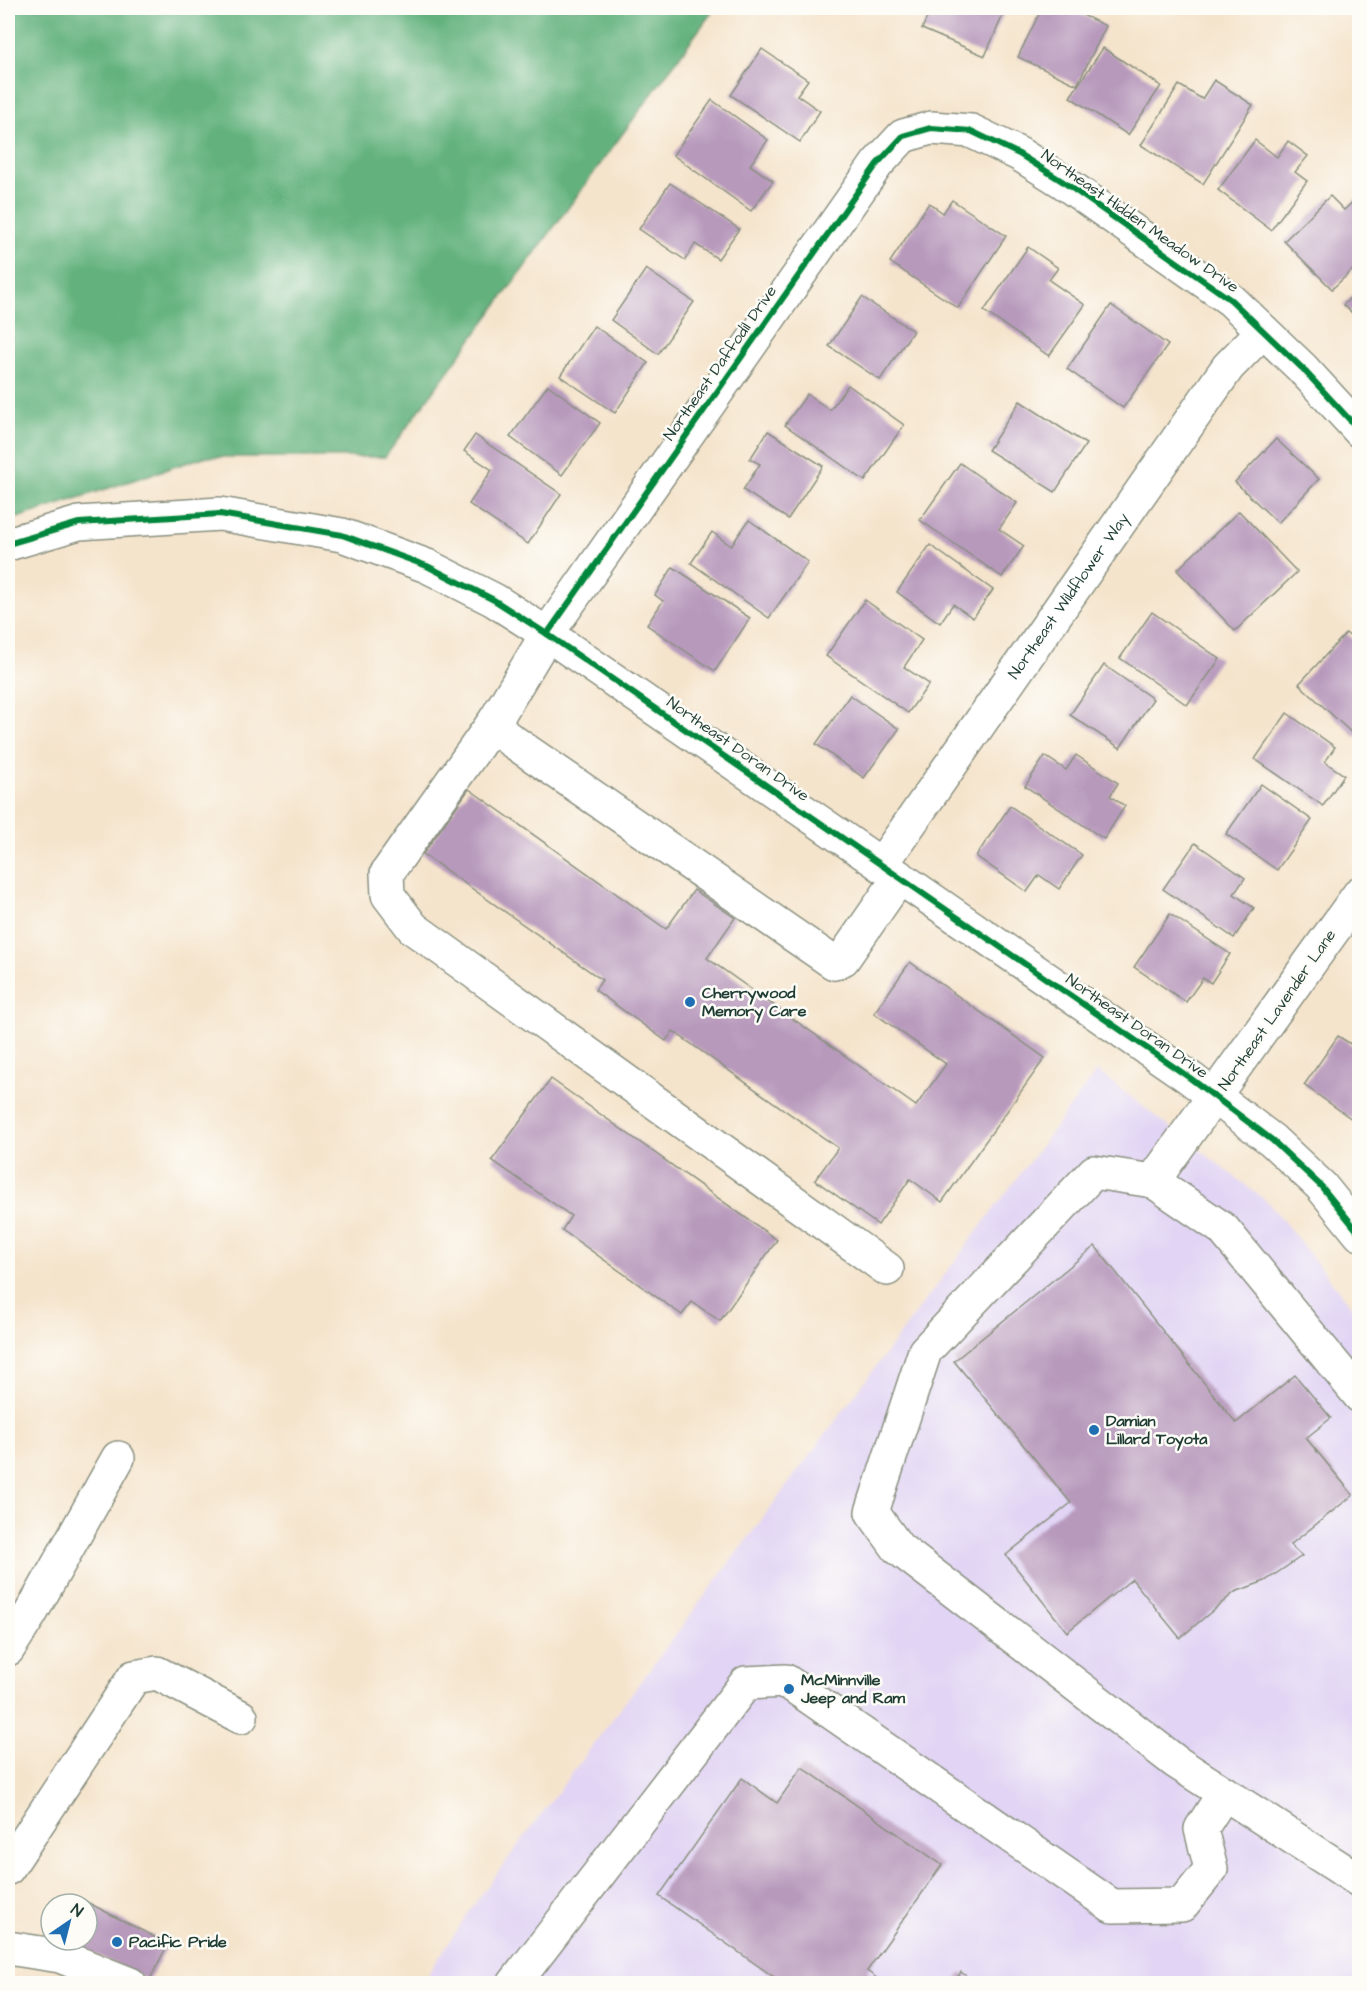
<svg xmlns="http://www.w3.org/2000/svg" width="1367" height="1991" viewBox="0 0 1367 1991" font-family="'Architects Daughter',sans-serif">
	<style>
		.built { fill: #e1d4f4 }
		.forest { fill: #64b27e; stroke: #427859; stroke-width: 1.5 }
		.building { fill: #b799bc }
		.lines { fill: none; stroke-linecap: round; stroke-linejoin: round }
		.minor-casing { stroke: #8a9080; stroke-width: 36 }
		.minor { stroke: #fff; stroke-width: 33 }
		.cycleway-casing { stroke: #fdfcf7; stroke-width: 10 }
		.cycleway { stroke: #00873e; stroke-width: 6 }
		.poi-dot { fill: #1f6fb2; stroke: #fdfcf7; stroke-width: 2 }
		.labels { text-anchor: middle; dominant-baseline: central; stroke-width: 5; stroke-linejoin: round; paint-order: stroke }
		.street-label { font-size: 16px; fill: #1f3d34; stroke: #fdfcf7 }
		.poi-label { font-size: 16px; font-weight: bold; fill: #1f3d34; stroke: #fdfcf7; text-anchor: start }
	</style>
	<rect width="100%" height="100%" fill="#fdfcf7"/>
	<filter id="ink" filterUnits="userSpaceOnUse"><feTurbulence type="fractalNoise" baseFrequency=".0167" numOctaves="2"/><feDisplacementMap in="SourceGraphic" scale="12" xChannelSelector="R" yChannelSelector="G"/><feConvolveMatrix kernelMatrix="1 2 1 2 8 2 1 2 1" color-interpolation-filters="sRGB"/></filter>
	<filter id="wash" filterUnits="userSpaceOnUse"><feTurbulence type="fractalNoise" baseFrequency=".008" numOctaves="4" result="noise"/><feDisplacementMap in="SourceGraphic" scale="24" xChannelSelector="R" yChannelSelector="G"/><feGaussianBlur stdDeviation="1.35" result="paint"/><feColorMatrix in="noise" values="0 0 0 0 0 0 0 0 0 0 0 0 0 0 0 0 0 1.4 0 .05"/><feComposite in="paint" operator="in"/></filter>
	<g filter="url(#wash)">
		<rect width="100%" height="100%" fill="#f5e4cc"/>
		<polygon class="built" points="1097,1071 1269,1203 1359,1316 1359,1983 422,1984 472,1907"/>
		<polygon class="forest" points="8,8 715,8 385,457 204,457 8,521"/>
		<g id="blocks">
			<g class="building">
				<polygon points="931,8 1006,8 985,56 922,29"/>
				<polygon points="1042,8 1068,8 1106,26 1077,85 1018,57"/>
				<polygon points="1103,48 1161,86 1128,135 1070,97"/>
				<polygon points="762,49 808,80 797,95 820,111 800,142 731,95"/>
				<polygon points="1214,80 1253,105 1203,184 1141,145 1179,85 1202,99"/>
				<polygon points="712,100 768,140 750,165 773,181 751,211 673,155"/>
				<polygon points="1255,140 1277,157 1288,141 1308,156 1295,172 1307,181 1271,230 1218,190"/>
				<polygon points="670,183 739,229 718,259 695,244 685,260 639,229"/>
				<polygon points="1330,196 1344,210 1358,197 1360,198 1360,263 1332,289 1284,241"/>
				<polygon points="952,200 1006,236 958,308 890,262 929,203 943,213"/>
				<polygon points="1028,247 1058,268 1049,280 1085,305 1049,356 984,311"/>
				<polygon points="646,269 694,302 658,354 611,320"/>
				<polygon points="1360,288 1360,320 1343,305"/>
				<polygon points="862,297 913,331 880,380 829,346"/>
				<polygon points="1111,305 1168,345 1123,408 1067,369"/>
				<polygon points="594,326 648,363 615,413 560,376"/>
				<polygon points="548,385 600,423 562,475 510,437"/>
				<polygon points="848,385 904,425 865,481 785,425 807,394 830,410"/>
				<polygon points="1020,401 1086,444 1055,492 988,450"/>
				<polygon points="768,431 823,466 788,519 743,490 760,464 750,459"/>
				<polygon points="475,435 561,494 528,544 469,504 492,470 464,451"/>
				<polygon points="1276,439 1319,479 1278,523 1235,482"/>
				<polygon points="960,463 1017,503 999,529 1024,546 1002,577 920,520"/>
				<polygon points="1239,511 1297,572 1235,631 1177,570"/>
				<polygon points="749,520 808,562 769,618 691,563 712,532 731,546"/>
				<polygon points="930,545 993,590 973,618 953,604 940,623 897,592"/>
				<polygon points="673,567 750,618 715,671 647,625 663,601 655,595"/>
				<polygon points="865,600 922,640 904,667 929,684 908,713 826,656"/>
				<polygon points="1152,612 1220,659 1187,705 1120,658"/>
				<polygon points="1346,633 1360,645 1360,733 1356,737 1299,684"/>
				<polygon points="1104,665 1153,699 1120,748 1070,715"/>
				<polygon points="850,695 899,729 864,778 816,744"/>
				<polygon points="1287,713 1335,747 1325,762 1344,775 1323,806 1255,759"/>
				<polygon points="1076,755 1118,783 1110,796 1125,806 1104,839 1025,786 1045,756 1066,770"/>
				<polygon points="1261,784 1312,820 1277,870 1226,834"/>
				<polygon points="469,789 666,929 694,890 735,918 707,958 916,1106 946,1064 874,1013 910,962 1045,1058 942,1202 910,1179 878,1225 815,1180 838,1148 673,1031 666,1041 595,990 602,980 423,854"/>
				<polygon points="1010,806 1082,855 1059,889 1039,875 1027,892 976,856"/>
				<polygon points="1195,843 1245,878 1234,894 1254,908 1234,938 1163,889"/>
				<polygon points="1170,914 1230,954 1211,983 1203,978 1186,1002 1134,967"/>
				<polygon points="1338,1036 1360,1050 1360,1109 1352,1119 1304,1085"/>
				<polygon points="551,1079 777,1240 720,1321 692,1302 682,1315 562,1230 571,1216 492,1160"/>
				<polygon points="1095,1246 1236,1423 1295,1375 1331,1418 1306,1438 1353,1495 1290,1545 1302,1556 1265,1581 1235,1592 1180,1638 1132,1579 1067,1632 1006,1555 1071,1503 954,1361"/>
				<polygon points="802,1767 942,1865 867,1971 885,1984 784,1984 659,1896 742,1778 777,1803"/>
				<polygon points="81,1899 168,1944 149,1981 66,1940 87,1940 87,1904 78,1904"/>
				<polygon points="961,1972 977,1984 953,1984"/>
			</g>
		</g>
	</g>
	<g filter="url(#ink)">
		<use href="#blocks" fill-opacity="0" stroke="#8a9080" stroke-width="1.5"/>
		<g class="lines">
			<g class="minor-casing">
				<g id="minor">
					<polyline points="8,544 79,523 220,514 342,535 427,566 494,600 547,634 1190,1078 1272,1140 1321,1186 1360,1234"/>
					<polyline points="496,719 387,873 388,895 413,928 887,1269"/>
					<path id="s1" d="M 881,865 L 1228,367 L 1263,331"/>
					<polyline points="899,878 843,959 834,963 502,734 496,719 547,634 877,164 903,136 931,128 971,131 1019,154 1062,181 1231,300 1302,368 1360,431"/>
					<polyline points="1360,893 1153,1181 1094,1172 925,1351 872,1512 898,1548 1176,1762 1360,1881"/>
					<polyline points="1153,1181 1223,1229 1360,1396"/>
					<polyline points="8,1649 31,1613 118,1458"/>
					<polyline points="8,1868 134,1677 157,1673 241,1717"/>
					<polyline points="8,1948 60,1956 130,1984"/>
					<polyline points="514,1984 746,1683 786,1681 1112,1906 1182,1905 1211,1869 1201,1829 1224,1793"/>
				</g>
			</g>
			<use href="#minor" class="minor"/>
			<g class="cycleway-casing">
				<g id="cycleway">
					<polyline points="8,544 79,523 220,514 342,535 427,566 494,600 547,634 1190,1078 1272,1140 1321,1186 1360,1234"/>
					<polyline points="547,634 877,164 903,136 931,128 971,131 1019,154 1062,181 1231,300 1302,368 1360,431"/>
				</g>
			</g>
			<use href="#cycleway" class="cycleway"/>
		</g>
	</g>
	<g class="poi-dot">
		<circle cx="690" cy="1002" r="6"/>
		<circle cx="1094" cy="1430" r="6"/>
		<circle cx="789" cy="1689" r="6"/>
		<circle cx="117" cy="1942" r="6"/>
	</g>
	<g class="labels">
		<g class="street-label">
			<text transform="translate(1140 221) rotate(35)">Northeast Hidden Meadow Drive</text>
			<text transform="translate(720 363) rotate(-55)">Northeast Daffodil Drive</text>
			<text stroke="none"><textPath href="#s1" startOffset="328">Northeast Wildflower Way</textPath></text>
			<text transform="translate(738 749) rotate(35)">Northeast Doran Drive</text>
			<text transform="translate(1277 1010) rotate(-55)">Northeast Lavender Lane</text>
			<text transform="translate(1137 1026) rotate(35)">Northeast Doran Drive</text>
		</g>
		<g class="poi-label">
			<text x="702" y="993">Cherrywood<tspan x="702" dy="18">Memory Care</tspan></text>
			<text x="1106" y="1421">Damian<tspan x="1106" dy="18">Lillard Toyota</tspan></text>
			<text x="801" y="1680">McMinnville<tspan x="801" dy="18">Jeep and Ram</tspan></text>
			<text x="129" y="1942">Pacific Pride</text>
		</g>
	</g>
	<rect width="1367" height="1991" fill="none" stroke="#fdfcf7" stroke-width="30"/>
	<g transform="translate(69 1922) rotate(35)"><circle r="28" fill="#fdfcf7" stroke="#a4b0a9" stroke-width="1.5"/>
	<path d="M0-4.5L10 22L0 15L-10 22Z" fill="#1f6fb2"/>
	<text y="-9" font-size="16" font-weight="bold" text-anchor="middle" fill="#1f3d34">N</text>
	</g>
</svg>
